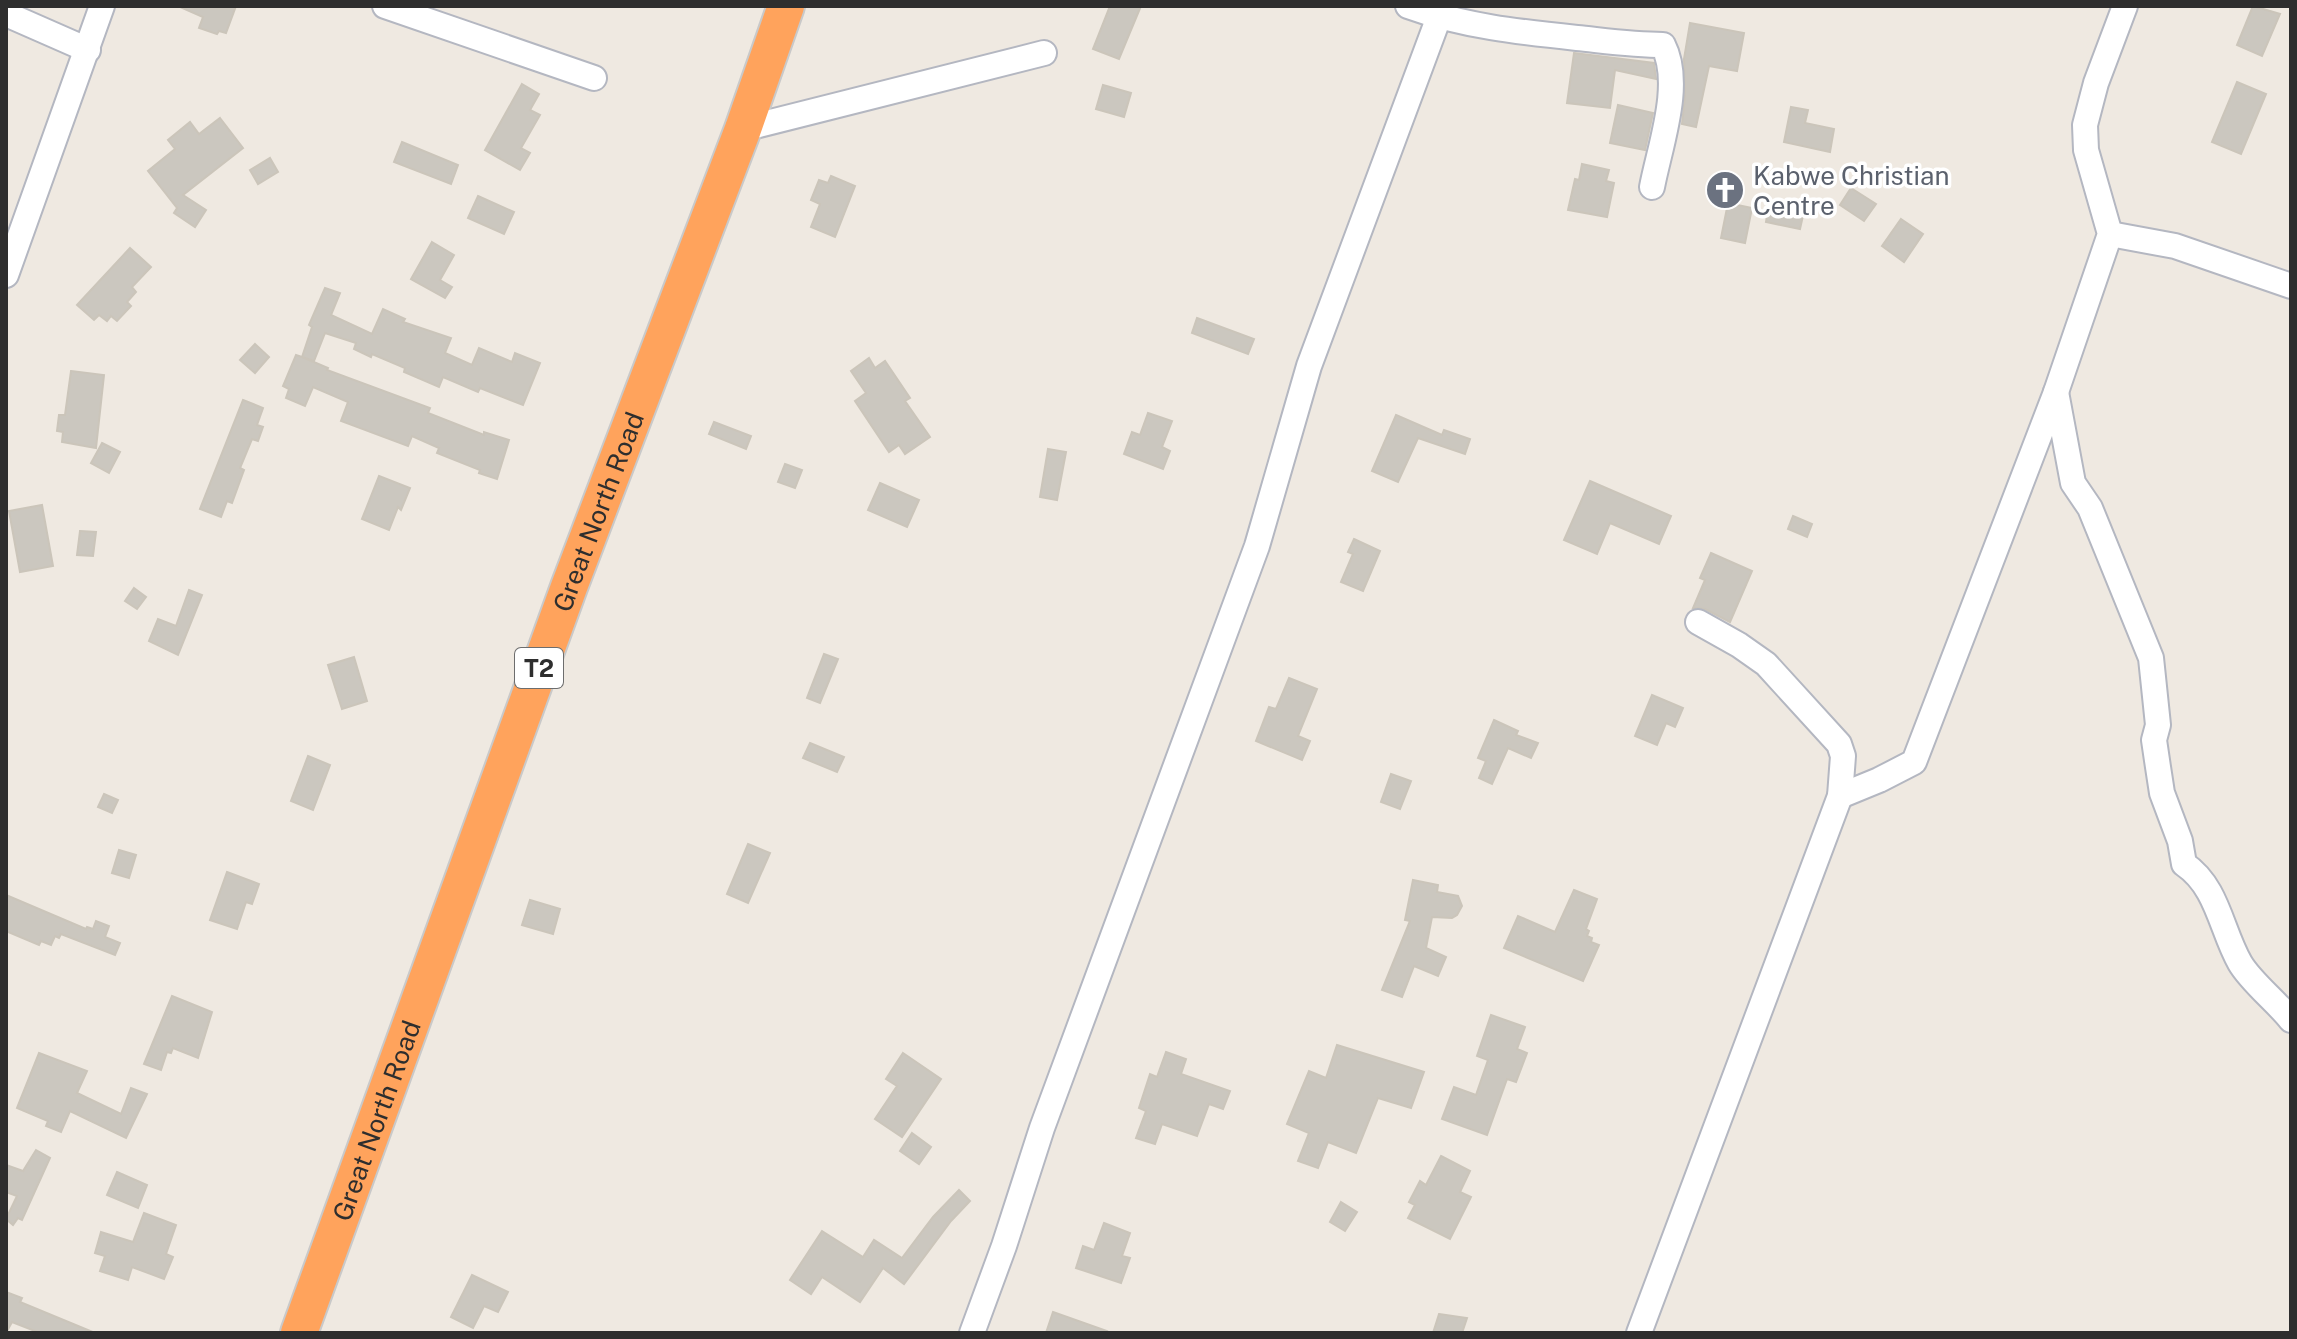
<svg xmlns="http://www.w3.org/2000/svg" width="2297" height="1339" viewBox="0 0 2297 1339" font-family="'Public Sans',sans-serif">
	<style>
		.building { fill: #cbc7bf; stroke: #cbc5ba; stroke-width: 2 }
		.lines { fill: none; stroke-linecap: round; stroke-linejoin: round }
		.minor-casing { stroke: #b4b7c1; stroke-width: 28 }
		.highway-casing { stroke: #c9c9c9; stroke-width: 40 }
		.minor { stroke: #fff; stroke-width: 24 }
		.highway { stroke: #ffa35c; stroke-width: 36 }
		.labels { text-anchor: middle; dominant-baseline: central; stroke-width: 7; stroke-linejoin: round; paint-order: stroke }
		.shield { fill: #fff; stroke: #6d6d6d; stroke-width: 2 }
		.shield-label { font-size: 24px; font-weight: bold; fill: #2e2e2e }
		.worship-label { font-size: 26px; fill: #5b616d; stroke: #fff; text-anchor: start }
		.street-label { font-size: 26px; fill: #2e2e2e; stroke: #fff }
	</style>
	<rect width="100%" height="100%" fill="#efe9e1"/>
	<g class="building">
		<polygon points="178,6 236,6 226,33 219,31 217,34 199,28 203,17"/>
		<polygon points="1110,6 1141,6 1119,59 1093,49"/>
		<polygon points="2253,6 2280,14 2262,56 2237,45"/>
		<polygon points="1690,23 1744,33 1737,71 1709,66 1696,127 1682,124 1685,96 1684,59"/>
		<polygon points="1574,53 1654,63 1656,79 1615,70 1610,108 1567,103"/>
		<polygon points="2237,82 2266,94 2241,154 2212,142"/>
		<polygon points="522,84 539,94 530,110 540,115 521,148 530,153 520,170 485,150"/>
		<polygon points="1103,85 1131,93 1124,117 1096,109"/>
		<polygon points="1618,105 1653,113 1645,150 1610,143"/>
		<polygon points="1791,107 1808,110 1805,123 1834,129 1830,152 1784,142"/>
		<polygon points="220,118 243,148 183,195 206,210 195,227 174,213 177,208 148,171 175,149 168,140 190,122 199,134"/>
		<polygon points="402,142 458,165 451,184 394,162"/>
		<polygon points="270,158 278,172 258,184 250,170"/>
		<polygon points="1582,164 1609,170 1606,181 1614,183 1607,217 1568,210 1575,179 1579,180"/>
		<polygon points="831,176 855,186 835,237 811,227 820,204 811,200 819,180 828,183"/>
		<polygon points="1851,188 1876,204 1864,221 1840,205"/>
		<polygon points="478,196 514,212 504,234 468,218"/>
		<polygon points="1728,203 1752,208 1745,243 1721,238"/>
		<polygon points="1769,204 1804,211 1800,229 1766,222"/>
		<polygon points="1901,219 1923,234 1904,262 1882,246"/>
		<polygon points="432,242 454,255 440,280 452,287 445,298 411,279"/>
		<polygon points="130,248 151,267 132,287 136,292 127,302 131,306 117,321 111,316 107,321 99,315 94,320 77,305"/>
		<polygon points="325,288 340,293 331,315 372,334 383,309 405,319 403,322 451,338 445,353 472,365 479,348 512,362 515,353 540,363 523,405 480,388 478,392 443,377 439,387 404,372 405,368 372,354 371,357 354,349 356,343 325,333 314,361 302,357 328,368 327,370 430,408 428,413 484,435 484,432 509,440 497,479 479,473 480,470 437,453 439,448 412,436 408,446 341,421 348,402 313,387 305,406 286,398 289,389 283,386 296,355 302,357 312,327 309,325"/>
		<polygon points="1197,318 1254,339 1248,354 1192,333"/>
		<polygon points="255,344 269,357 255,373 240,360"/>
		<polygon points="869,358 875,368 885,361 910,398 905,401 930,437 905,454 899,445 889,452 855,401 866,393 851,371"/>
		<polygon points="71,371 104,375 96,448 62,442 63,432 57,431 59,415 65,415"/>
		<polygon points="243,400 263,408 257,425 263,427 258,441 252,439 240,468 244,470 232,503 227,501 221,517 200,509"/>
		<polygon points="1148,413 1172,421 1162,447 1170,451 1163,469 1124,454 1132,432 1140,435"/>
		<polygon points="1396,415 1442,435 1444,430 1470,439 1465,454 1418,438 1398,482 1372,471"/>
		<polygon points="714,422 751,436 746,449 709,434"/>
		<polygon points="102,443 120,452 109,473 91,463"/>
		<polygon points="1048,449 1066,452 1057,500 1040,497"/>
		<polygon points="785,464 802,470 795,488 778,482"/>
		<polygon points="379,476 410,488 401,510 398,507 389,530 362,519"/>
		<polygon points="1590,481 1671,516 1659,544 1610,523 1597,554 1564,540"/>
		<polygon points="880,483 919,500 907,527 868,510"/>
		<polygon points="42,505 53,566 20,572 9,511"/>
		<polygon points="1793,516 1812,524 1807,537 1788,529"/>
		<polygon points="80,531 96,532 93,556 77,555"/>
		<polygon points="1354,539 1380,551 1363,591 1341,582 1353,554 1348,552"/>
		<polygon points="1711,553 1752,571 1730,622 1705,609 1693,608 1705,580 1700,578"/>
		<polygon points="134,588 146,597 137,609 125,601"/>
		<polygon points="189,590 202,595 178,655 149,641 158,619 176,626"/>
		<polygon points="824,654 838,659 820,703 807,698"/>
		<polygon points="354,657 367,701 342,709 328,665"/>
		<polygon points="1289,678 1317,689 1298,736 1310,741 1302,760 1256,741 1269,707 1276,709"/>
		<polygon points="1652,695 1683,708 1675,727 1666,723 1657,745 1635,736"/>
		<polygon points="1494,720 1518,731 1516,735 1538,743 1531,758 1508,748 1492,784 1479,778 1486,761 1478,758"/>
		<polygon points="810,743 844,757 837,772 803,758"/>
		<polygon points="308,756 330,765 313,810 291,801"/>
		<polygon points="1391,774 1411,781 1400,809 1381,802"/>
		<polygon points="104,794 118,800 112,813 98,807"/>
		<polygon points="748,844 770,853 748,903 727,894"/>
		<polygon points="119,850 136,855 129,878 112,873"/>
		<polygon points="227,872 259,884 252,904 246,902 237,929 210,920"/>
		<polygon points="1413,880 1438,885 1437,892 1458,896 1462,906 1457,915 1452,918 1432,917 1426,948 1446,957 1438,976 1414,966 1402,997 1382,990 1410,921 1405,920"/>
		<polygon points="1574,890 1597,899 1586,929 1589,931 1587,936 1592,938 1591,942 1599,945 1583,981 1504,948 1518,916 1555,932"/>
		<polygon points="6,895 86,929 87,927 93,929 96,921 109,926 105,937 120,943 115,955 61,934 59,938 55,936 51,945 41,941 39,945 6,931"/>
		<polygon points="530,900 560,909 553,934 522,925"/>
		<polygon points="172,996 212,1012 198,1058 173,1048 171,1053 167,1052 161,1070 144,1064"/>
		<polygon points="1491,1015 1525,1027 1517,1049 1527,1053 1516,1082 1507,1079 1487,1135 1442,1119 1454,1087 1476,1095 1488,1060 1477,1056"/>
		<polygon points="1337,1045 1424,1072 1411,1108 1378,1098 1356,1153 1328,1142 1318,1168 1298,1161 1309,1133 1287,1124 1309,1071 1326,1078"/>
		<polygon points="1166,1052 1186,1059 1181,1074 1230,1091 1223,1109 1209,1104 1197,1136 1162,1124 1155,1144 1136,1138 1146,1111 1139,1108 1150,1074 1157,1077"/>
		<polygon points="39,1053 87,1071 77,1093 121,1114 131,1088 147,1094 126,1138 70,1111 61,1132 46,1126 48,1121 17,1108"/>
		<polygon points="903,1053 941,1079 902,1137 875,1119 897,1086 886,1079"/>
		<polygon points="912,1133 931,1147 919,1164 900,1151"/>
		<polygon points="36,1150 50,1158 22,1220 18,1218 13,1225 6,1219 17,1196 6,1192 6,1165 23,1171"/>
		<polygon points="1441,1156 1470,1171 1460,1192 1471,1197 1450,1239 1408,1218 1415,1205 1409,1202 1420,1181 1426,1185"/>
		<polygon points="117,1172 147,1185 138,1208 107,1195"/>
		<polygon points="959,1190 970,1201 951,1221 904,1284 883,1268 860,1302 822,1277 811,1294 790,1280 822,1231 863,1257 874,1240 902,1258 933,1217"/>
		<polygon points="1341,1202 1357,1212 1345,1231 1330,1222"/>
		<polygon points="144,1213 176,1225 166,1254 173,1257 164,1279 132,1267 128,1280 100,1271 105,1256 95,1253 101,1232 133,1242"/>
		<polygon points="1104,1223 1130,1233 1122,1256 1130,1258 1121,1283 1076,1268 1083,1246 1094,1250"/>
		<polygon points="472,1275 508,1292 498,1312 484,1306 473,1328 451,1317"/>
		<polygon points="6,1292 22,1298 20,1302 95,1333 40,1333 12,1322 6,1333"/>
		<polygon points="1053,1312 1107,1331 1106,1333 1046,1333"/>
		<polygon points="1439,1314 1467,1318 1462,1333 1433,1333"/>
	</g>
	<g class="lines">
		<g class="minor-casing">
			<g id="minor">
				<polyline points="385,6 594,78"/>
				<path d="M 1408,6 C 1463,26 1519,32 1577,38 C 1606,41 1634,45 1663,45 C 1683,84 1660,145 1652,187"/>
				<polyline points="6,14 88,50"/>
				<polyline points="743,129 1044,53"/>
				<polyline points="2110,234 2175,246 2291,286"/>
				<polyline points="6,275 102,6"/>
				<path d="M 2056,392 L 2073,483 L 2090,508 L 2151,658 L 2158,725 L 2154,740 L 2158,767 L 2162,793 L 2180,841 L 2184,864 C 2218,887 2221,930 2240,963 C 2251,982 2276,1001 2291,1020"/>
				<polyline points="1840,796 1879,780 1914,762 2056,392 2110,234 2086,150 2085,125 2096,83 2125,6"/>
				<polyline points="972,1333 1004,1246 1042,1128 1257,546 1309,366 1443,6"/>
				<polyline points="1639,1333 1840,796 1843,756 1839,744 1766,664 1739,645 1698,622"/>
			</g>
		</g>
		<g class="highway-casing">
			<g id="highway">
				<path id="s1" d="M 299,1333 L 569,587 L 743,129 L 786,6"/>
			</g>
		</g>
		<use href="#minor" class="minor"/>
		<use href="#highway" class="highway"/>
	</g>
	<defs>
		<g id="church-disc" transform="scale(2)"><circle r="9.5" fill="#6b7280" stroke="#fff"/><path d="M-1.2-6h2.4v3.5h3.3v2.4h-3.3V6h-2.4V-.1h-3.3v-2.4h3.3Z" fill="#fff"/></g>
	</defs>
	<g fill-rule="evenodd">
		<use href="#church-disc" x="1725" y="190"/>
	</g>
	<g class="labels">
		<rect class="shield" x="515" y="648" width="48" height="40" rx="6"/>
		<g class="shield-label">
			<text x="539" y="668">T2</text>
		</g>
		<g class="worship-label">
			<text x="1753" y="175">Kabwe Christian<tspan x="1753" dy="30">Centre</tspan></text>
		</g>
		<g class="street-label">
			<text stroke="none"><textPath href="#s1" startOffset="874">Great North Road</textPath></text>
			<text stroke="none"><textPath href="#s1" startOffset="226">Great North Road</textPath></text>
		</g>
	</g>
	<rect width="2297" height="1339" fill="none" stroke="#2e2e2e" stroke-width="16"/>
</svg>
